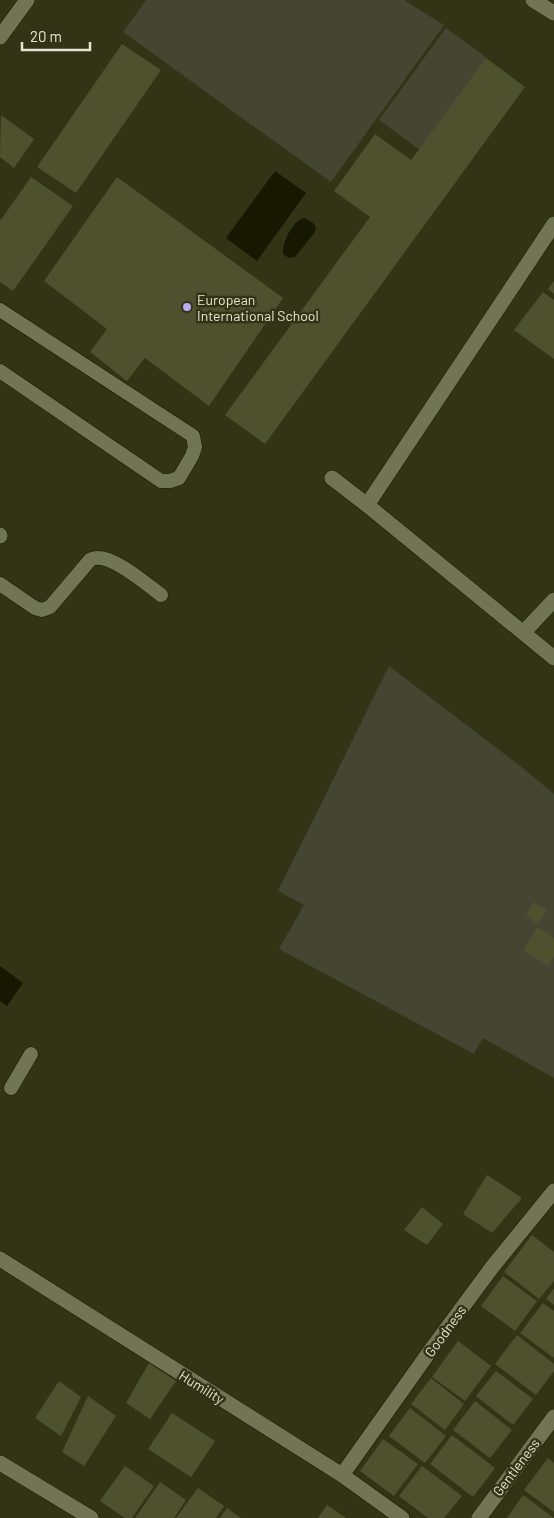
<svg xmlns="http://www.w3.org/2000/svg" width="554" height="1518" viewBox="0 0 554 1518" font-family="Barlow,sans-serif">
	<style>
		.green { fill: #444632 }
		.water { fill: #171801 }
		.building { fill: #4e512e }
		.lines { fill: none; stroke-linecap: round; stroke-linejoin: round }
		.service-casing { stroke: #1a1b00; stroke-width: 15 }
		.minor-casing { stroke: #1a1b00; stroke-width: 16 }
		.service { stroke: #727554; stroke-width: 14 }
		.minor { stroke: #727554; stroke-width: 15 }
		.poi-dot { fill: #b9abf7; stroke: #323415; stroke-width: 2 }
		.labels { text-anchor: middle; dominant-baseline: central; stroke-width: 5; stroke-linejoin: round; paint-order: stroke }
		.poi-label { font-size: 14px; fill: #e5e7d5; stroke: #323415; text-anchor: start }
		.street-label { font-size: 14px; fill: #e5e7d5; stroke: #323415 }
	</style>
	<rect width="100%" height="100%" fill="#323415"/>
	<g class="green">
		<polygon points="146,0 404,0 444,25 331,182 123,32"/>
		<polygon points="446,28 487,58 420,150 379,120"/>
		<polygon points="389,666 524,769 554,794 554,1078 483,1038 474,1054 279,949 304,905 278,891"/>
	</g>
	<g class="water">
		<polygon points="275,171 306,193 257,261 226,238"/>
		<path d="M 305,218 C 311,222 318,224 315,232 L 295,257 L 289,258 L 283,254 C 282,243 293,219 305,218 Z"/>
		<polygon points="0,966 23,983 7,1006 0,1001"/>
	</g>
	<g class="building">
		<polygon points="122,44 161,70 76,193 37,167"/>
		<polygon points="486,58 525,87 265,444 225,415 370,217 334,191 375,134 411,160"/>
		<polygon points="1,115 34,139 14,168 0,157"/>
		<polygon points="31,177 73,206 13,291 0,282 0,221"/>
		<polygon points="117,177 283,298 209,406 145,358 127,381 90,352 107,329 44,281"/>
		<polygon points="554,281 554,294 548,289"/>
		<polygon points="543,292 554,300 554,359 514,330"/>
		<polygon points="534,902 547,910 538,924 526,916"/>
		<polygon points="538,927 554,938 554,956 548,966 523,950"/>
		<polygon points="487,1175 522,1198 492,1233 463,1214"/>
		<polygon points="422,1207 443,1224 427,1245 404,1230"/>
		<polygon points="532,1235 554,1252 554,1281 539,1299 504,1272"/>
		<polygon points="503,1276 537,1301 515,1331 481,1306"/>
		<polygon points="554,1288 554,1305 546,1299"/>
		<polygon points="543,1303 554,1311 554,1358 520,1333"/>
		<polygon points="517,1335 554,1364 554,1371 536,1395 495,1364"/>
		<polygon points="458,1341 491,1366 465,1401 432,1377"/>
		<polygon points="149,1363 176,1381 150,1419 126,1403"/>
		<polygon points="496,1371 533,1399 513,1425 476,1396"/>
		<polygon points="431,1378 464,1404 445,1430 411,1404"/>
		<polygon points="59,1381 81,1397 61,1436 35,1418"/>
		<polygon points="88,1396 116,1416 84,1466 62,1452"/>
		<polygon points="475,1401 512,1430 490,1458 453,1430"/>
		<polygon points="410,1408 446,1436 425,1463 389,1436"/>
		<polygon points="172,1413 215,1441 191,1477 148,1449"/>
		<polygon points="452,1435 495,1468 473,1497 430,1464"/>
		<polygon points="383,1439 418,1464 394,1496 360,1471"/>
		<polygon points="548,1458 554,1463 554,1512 524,1490"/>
		<polygon points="125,1466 154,1486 132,1518 125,1518 100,1501"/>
		<polygon points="422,1466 462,1496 444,1518 428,1518 399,1496"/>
		<polygon points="160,1482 186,1500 174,1518 135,1518"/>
		<polygon points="198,1488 224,1506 216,1518 176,1518"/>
		<polygon points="523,1495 554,1518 507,1518"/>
		<polygon points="327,1505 346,1518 318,1518"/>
		<polygon points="227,1508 241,1518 220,1518"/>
	</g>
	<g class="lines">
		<g class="service-casing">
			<g id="service">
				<polyline points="0,310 193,436 195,447 192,456 179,478 170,481 161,481 0,371"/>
				<path d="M 0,584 L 35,608 L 42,610 L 50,607 L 90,560 C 107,549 146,584 161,595"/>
				<polyline points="11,1088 31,1054"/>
			</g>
		</g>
		<g class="minor-casing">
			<g id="minor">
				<polyline points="533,0 554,13"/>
				<polyline points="0,37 27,0"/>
				<polyline points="332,478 367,505 554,658"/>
				<polyline points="367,505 554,224"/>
				<polyline points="0,535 0,536"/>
				<polyline points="524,632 554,600"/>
				<polyline points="0,1259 342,1475 402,1518"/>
				<polyline points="0,1463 91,1518"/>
				<polyline points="342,1475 430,1351 493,1266 554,1191"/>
				<polyline points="479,1518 554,1417"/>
			</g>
		</g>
		<use href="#service" class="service"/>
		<use href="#minor" class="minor"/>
	</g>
	<circle class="poi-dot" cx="187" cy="307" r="5"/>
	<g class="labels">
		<g class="poi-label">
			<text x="197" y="299">European<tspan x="197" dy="16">International School</tspan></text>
		</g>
		<g class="street-label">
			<text transform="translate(445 1331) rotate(-54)">Goodness</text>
			<text transform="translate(202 1387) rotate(32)">Humility</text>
			<text transform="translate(516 1467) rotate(-53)">Gentleness</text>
		</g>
	</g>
	<path d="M22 42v8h68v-8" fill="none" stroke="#e5e7d5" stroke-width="2.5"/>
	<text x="30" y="42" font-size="15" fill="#e5e7d5" stroke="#323415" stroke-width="4" paint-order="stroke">20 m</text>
</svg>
